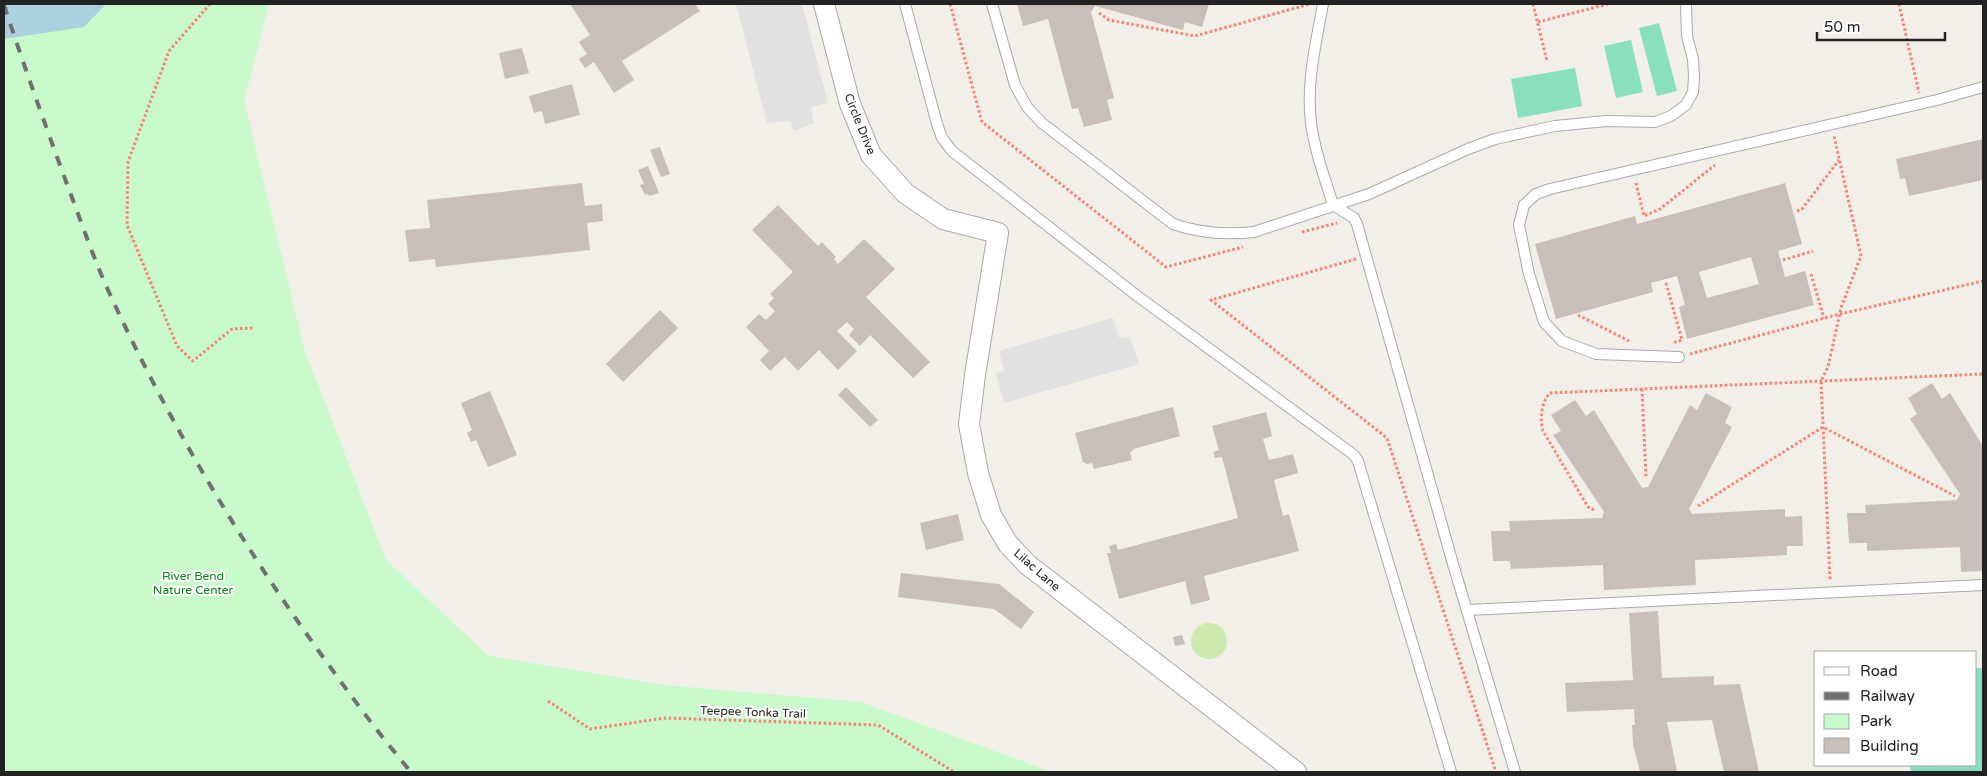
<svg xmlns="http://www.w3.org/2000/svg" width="1987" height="776" viewBox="0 0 1987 776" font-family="'Varela Round',sans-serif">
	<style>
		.grass { fill: #cdebb0 }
		.park { fill: #c8facc }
		.pitch { fill: #88e0be }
		.parking { fill: #e2e2e2 }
		.water { fill: #aad3df }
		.building { fill: #c7bfb8; fill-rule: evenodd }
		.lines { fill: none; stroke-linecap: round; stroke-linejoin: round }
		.lane-casing { stroke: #a9a9a9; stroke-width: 12 }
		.street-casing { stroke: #a9a9a9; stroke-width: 22 }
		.path { stroke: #fa8072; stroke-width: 3; stroke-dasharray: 2.5 2.5; stroke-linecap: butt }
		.lane { stroke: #fff; stroke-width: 10 }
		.street { stroke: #fff; stroke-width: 20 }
		.rail { stroke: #707070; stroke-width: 4; stroke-dasharray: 10 10; stroke-linecap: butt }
		.labels { text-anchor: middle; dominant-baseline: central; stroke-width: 4; stroke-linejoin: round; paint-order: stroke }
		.street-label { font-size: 12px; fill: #222; stroke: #fff }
		.park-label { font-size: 12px; fill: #0c8416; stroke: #fff }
	</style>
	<rect width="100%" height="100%" fill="#f2efe9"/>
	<circle class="grass" cx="1209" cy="641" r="18"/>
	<polygon class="park" points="4,4 269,4 244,101 304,348 386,560 489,656 664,685 861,702 1052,772 4,772"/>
	<g class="pitch">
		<polygon points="1659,23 1677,91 1657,96 1639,28"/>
		<polygon points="1631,40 1643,92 1616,98 1604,46"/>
		<polygon points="1575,68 1582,106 1518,118 1511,79"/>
		<polygon points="1976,668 1983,668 1983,772 1911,772 1910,765 1976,765"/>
	</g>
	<g class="parking">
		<polygon points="736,4 802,4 828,103 811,107 814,123 794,131 790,121 767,123"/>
		<polygon points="1113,318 1119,338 1130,337 1139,364 1004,403 996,374 1004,370 999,351"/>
	</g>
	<polygon class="water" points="4,4 106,4 84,27 4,39"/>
	<g class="building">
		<polygon points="570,4 695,4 700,11 622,61 634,80 614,93 594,62 585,68 579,59 587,54 579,42 590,35"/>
		<polygon points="1017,4 1209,4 1202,27 1185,22 1183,30 1095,6 1091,12 1114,98 1107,100 1112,120 1084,127 1078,108 1072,109 1048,19 1023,26"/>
		<polygon points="522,48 529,73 505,79 499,53"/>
		<polygon points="572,84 580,115 545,124 542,111 534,113 529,96"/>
		<polygon points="1983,139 1983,180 1909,196 1905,178 1900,179 1896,159"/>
		<polygon points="660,147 670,174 661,177 650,150"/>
		<polygon points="648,166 659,193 649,196 648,194 645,195 640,185 644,184 638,170"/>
		<polygon points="582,183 585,206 602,204 603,221 587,223 590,250 436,267 435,259 409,262 405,230 430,228 427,200"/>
		<path d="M 1785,183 L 1802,244 L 1778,251 L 1785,277 L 1805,271 L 1814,305 L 1687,339 L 1679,307 L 1685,305 L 1677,276 L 1651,283 L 1653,292 L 1556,319 L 1535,244 L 1635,216 L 1637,224 ZM 1751,257 L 1759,284 L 1707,298 L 1699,272 Z"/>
		<polygon points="778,205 818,246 822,242 836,257 834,259 838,264 864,239 895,269 866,297 930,362 913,378 870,335 860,346 849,335 854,329 847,322 837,331 857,351 838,370 819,350 798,371 785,357 770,371 760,360 769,351 746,327 759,314 766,320 775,311 768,304 774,298 770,294 793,272 752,230"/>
		<polygon points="660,310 678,328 623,382 606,364"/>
		<polygon points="1932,383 1942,399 1950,393 1983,446 1983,571 1961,572 1960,547 1867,551 1867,543 1849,543 1847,513 1866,513 1865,505 1957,500 1960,494 1910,419 1917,414 1908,398"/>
		<polygon points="846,387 878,420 870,427 838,395"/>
		<polygon points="490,391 517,455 488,467 476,440 471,442 467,433 472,430 461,403"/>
		<polygon points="1706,393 1732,407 1725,423 1732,427 1689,509 1692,514 1785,509 1785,517 1802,516 1803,546 1787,546 1787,555 1695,560 1696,585 1604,590 1603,565 1511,569 1510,561 1493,561 1491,531 1510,531 1509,521 1602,518 1604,512 1553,435 1561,431 1551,415 1575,400 1586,416 1594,410 1642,488 1648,487 1690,405 1697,410"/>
		<polygon points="1173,407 1180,436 1134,449 1130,453 1132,460 1094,469 1092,463 1087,464 1083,462 1075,433"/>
		<polygon points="1266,412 1272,436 1263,439 1269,460 1293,454 1298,473 1274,480 1283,516 1289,514 1299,551 1204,576 1210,600 1191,605 1185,581 1119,599 1107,553 1111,553 1109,546 1116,544 1118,550 1238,518 1222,457 1215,458 1213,452 1219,450 1212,426"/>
		<polygon points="958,514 964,540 926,550 920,523"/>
		<polygon points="901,573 999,584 1034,612 1021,629 994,609 898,597"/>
		<polygon points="1658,611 1662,678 1714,676 1714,685 1740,684 1759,772 1724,772 1712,720 1667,722 1677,772 1640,772 1633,744 1632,725 1635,725 1634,709 1567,712 1565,683 1633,680 1629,613"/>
		<polygon points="1182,635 1185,644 1175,646 1173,637"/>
	</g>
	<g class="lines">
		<g class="lane-casing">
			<g id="lane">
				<polyline points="905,4 937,124 942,138 952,151 1136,295 1354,455 1358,461 1451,772"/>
				<path d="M 992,4 L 1015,85 L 1027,107 L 1042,123 L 1173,224 C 1199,233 1226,235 1254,232 L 1369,194 L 1468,149 L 1495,139 L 1555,126 L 1606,121 L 1655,122 L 1671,116 L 1686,105 L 1693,92 L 1694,77 L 1693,59 L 1687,36 L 1686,4"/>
				<path d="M 1323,4 C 1316,43 1306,83 1311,123 C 1314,150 1325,178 1333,205 L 1354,218 L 1357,224 L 1453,564 L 1515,772"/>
				<polyline points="1679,357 1596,354 1562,341 1544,322 1529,274 1519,225 1524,205 1536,194 1550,189 1937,100 1983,87"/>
				<polyline points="1467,610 1983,585"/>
			</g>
		</g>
		<g class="street-casing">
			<polyline id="street" points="824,4 850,104 871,155 905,193 943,219 998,233 975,375 969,424 978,473 991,515 1008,544 1028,565 1296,772"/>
		</g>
		<g class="path">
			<polyline points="210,4 169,51 128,162 127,225 177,346 193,361 232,329 253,328"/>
			<polyline points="950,4 982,122 1166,267 1243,247"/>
			<polyline points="1533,4 1547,61"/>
			<polyline points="1899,4 1919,93"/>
			<polyline points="1099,13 1109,20 1195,36 1310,4"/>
			<polyline points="1538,22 1608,4"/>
			<polyline points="1636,183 1644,216 1660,209 1715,165"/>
			<polyline points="1797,211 1802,209 1839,160"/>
			<polyline points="1302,232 1337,223"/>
			<polyline points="1356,259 1211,300 1387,438 1496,772"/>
			<polyline points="1783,260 1813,251"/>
			<polyline points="1811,274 1824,318"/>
			<polyline points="1666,283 1682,340 1672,343"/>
			<polyline points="1578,315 1631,342"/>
			<polyline points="1690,354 1840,314 1983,281"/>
			<polyline points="1642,389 1646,478"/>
			<polyline points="1698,506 1823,427 1955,496"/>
			<path d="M 1594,510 L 1588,507 L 1543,431 C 1540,419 1541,402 1550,393 L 1983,374"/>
			<polyline points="1830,579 1821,381 1828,367 1841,308 1861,256 1834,136"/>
			<polyline points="548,701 590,729 665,718 878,725 954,772"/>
		</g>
		<use href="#lane" class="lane"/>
		<use href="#street" class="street"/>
		<path class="rail" d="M 4,5 C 24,66 46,127 68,187 C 81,221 93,257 108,290 C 166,417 237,537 318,650 C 348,692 378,733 411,772"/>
	</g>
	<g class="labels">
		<g class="street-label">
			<text transform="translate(860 124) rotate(68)">Circle Drive</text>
			<text transform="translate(1037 570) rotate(41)">Lilac Lane</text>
			<text transform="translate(753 712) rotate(2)">Teepee Tonka Trail</text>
		</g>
		<g class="park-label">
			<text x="193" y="576">River Bend<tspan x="193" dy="14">Nature Center</tspan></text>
		</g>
	</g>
	<rect width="1987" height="776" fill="none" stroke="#222222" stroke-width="10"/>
	<rect x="1814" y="651" width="162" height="115" fill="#ffffff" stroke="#a7a7a7"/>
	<rect x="1824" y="667" width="25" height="8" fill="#ffffff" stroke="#a7a7a7"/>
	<text x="1860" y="676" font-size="15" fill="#222222">Road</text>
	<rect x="1824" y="692" width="25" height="8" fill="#707070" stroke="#a7a7a7"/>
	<text x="1860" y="701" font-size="15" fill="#222222">Railway</text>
	<rect x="1824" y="714" width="25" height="15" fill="#c8facc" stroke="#a7a7a7"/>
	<text x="1860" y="726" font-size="15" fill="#222222">Park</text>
	<rect x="1824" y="738" width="25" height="15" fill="#c7bfb8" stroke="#a7a7a7"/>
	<text x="1860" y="751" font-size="15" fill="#222222">Building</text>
	<path d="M1817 32v8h128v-8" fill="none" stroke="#222222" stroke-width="2.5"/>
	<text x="1824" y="32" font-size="15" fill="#222222" stroke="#ffffff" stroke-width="4" paint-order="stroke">50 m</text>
</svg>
